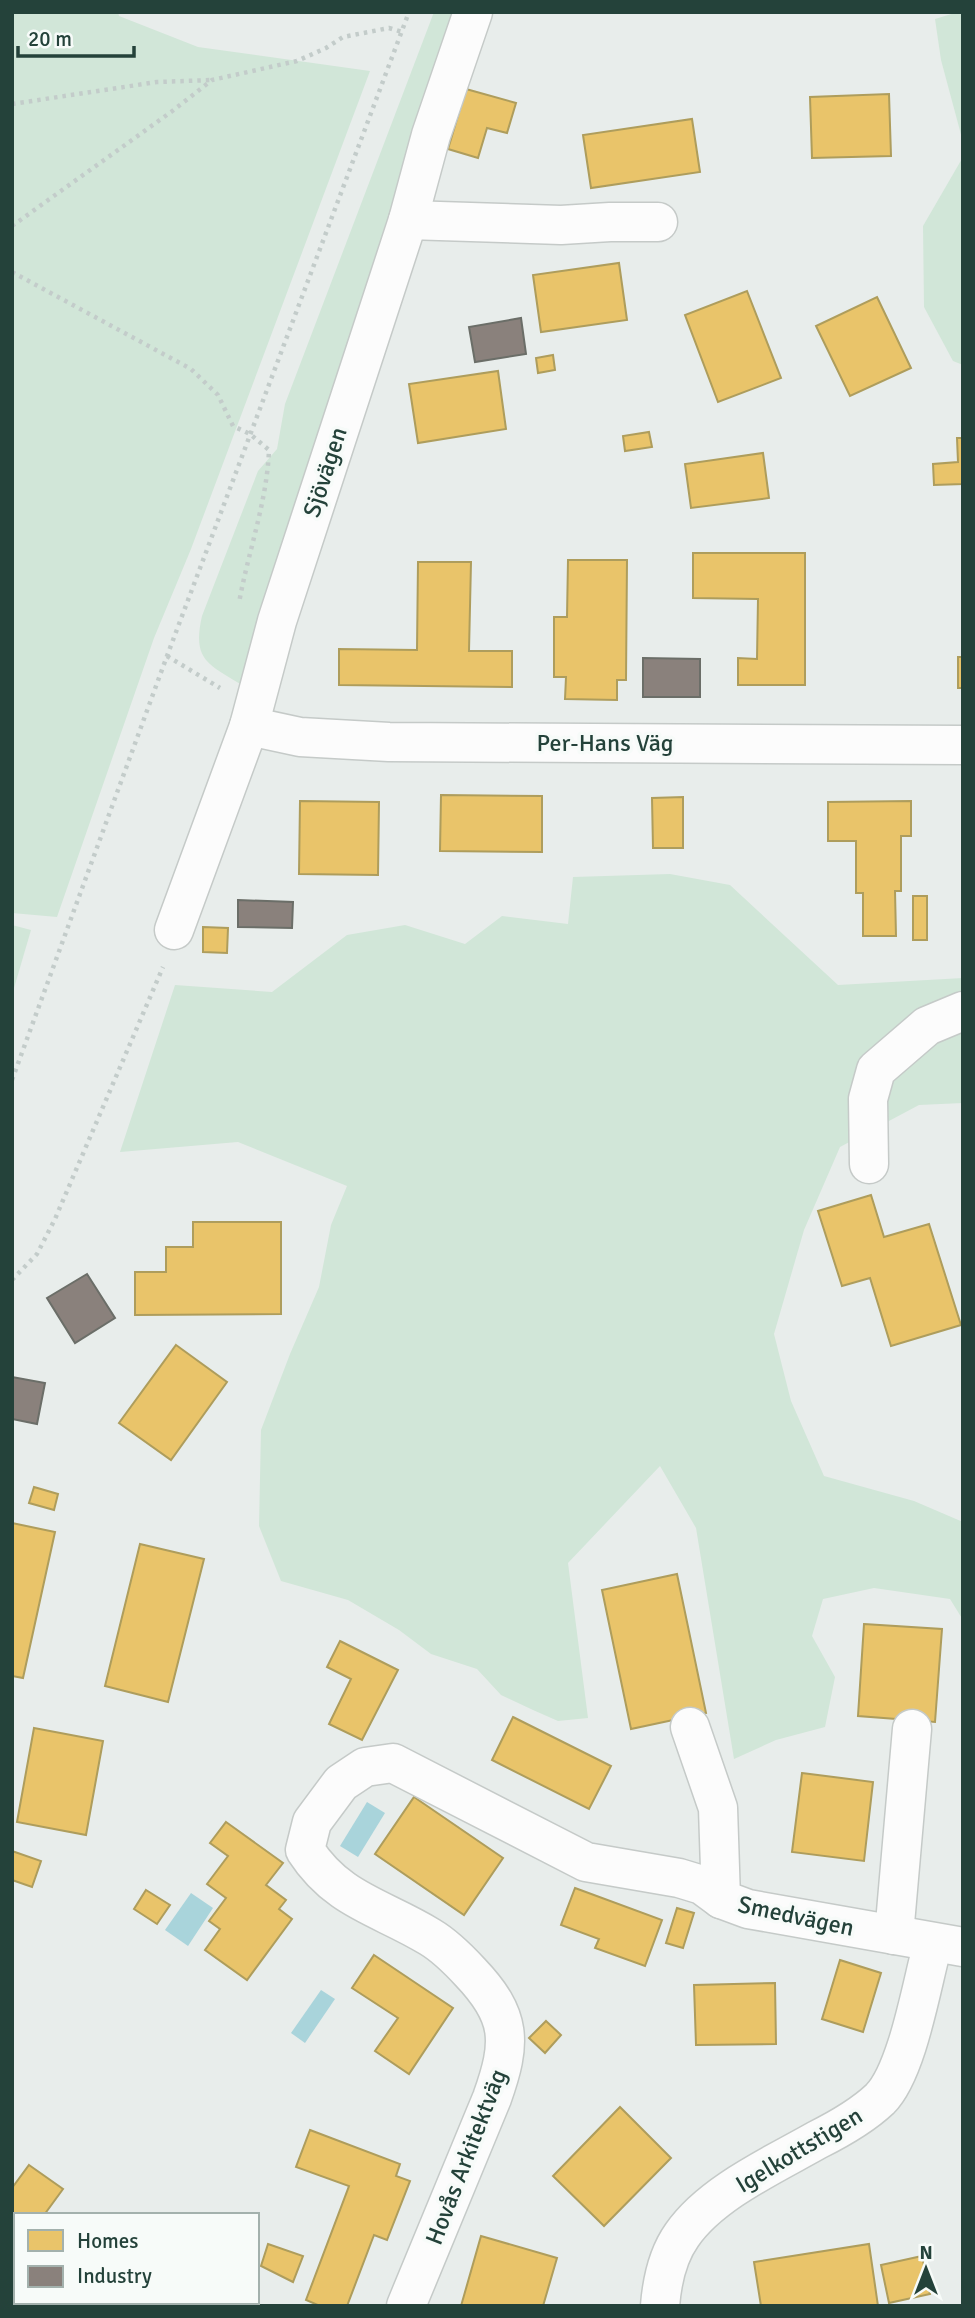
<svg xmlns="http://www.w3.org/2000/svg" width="975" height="2318" viewBox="0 0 975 2318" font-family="Signika,sans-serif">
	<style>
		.green { fill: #d1e6d8 }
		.water { fill: #a9d4db }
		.homes { fill: #e9c46a; stroke: #ae9d5c; stroke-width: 2 }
		.industry { fill: #8a817c; stroke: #6b6e68; stroke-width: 2 }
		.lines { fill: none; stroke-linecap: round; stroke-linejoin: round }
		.minor-casing { stroke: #c5cac8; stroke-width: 41 }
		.path { stroke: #c3ccca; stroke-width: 4.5; stroke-dasharray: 3.5 5; stroke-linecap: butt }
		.minor { stroke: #fcfcfc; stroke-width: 38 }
		.labels { text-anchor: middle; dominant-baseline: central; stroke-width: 7; stroke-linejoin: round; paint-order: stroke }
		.street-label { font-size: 24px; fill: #24423a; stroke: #f7fbf9 }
	</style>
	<rect width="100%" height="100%" fill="#e8edeb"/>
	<g class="green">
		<polygon points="12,12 118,12 119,16 198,47 370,71 191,549 154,638 57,917 12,913"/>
		<path d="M 434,12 L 462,12 L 242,685 C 208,664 192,660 202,616 L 258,471 L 277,449 L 285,404 Z"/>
		<polygon points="958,12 963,12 963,142 941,60 935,19"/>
		<polygon points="963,157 963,365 953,361 924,307 923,226"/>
		<polygon points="670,874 730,885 838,985 963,978 963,1103 919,1105 840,1147 804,1230 774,1334 791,1401 824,1476 914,1501 963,1522 963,1620 950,1599 874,1588 823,1599 812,1636 835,1677 825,1727 776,1740 734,1759 696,1528 660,1466 568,1563 588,1718 558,1721 533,1710 501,1695 477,1669 431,1654 399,1630 348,1600 281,1581 259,1526 261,1430 290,1354 319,1287 331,1225 347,1186 238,1142 120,1152 175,985 272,992 347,935 405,925 465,944 502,916 568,924 573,877"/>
		<polygon points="12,925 31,930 12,995"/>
	</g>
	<g class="water">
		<polygon points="367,1802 385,1813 358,1857 340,1846"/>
		<polygon points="191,1893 213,1908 188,1946 165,1930"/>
		<polygon points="321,1990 335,1999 305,2043 291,2033"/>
	</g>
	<g class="homes">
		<polygon points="466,89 516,103 507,133 487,128 478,158 448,149"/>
		<polygon points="889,94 891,156 812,158 810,97"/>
		<polygon points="692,119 700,172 591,188 583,135"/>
		<polygon points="619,263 627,320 541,332 533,275"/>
		<polygon points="747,291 781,378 718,402 685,315"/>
		<polygon points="877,297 911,368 850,396 816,326"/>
		<polygon points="553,355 555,370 538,373 536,358"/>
		<polygon points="498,371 506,429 418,443 409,384"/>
		<polygon points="649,432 652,447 625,451 623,436"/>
		<polygon points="957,438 963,438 963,484 934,485 933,464 958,462"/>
		<polygon points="763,453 769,498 691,508 685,464"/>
		<polygon points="693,553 805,553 805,685 738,685 738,658 757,659 758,599 693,598"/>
		<polygon points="568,560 627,560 626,680 617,680 617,700 565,699 566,677 554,677 554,617 567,617"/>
		<polygon points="418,562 471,562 469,651 512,651 512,687 339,685 339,649 417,650"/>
		<rect x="958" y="657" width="5" height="31"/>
		<polygon points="441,795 542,796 542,852 440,851"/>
		<polygon points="683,797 683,848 653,848 652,798"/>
		<polygon points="300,801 379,802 378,875 299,874"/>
		<polygon points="911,801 911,836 901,836 901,891 895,891 896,936 863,936 863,893 856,893 856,841 828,841 828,802"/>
		<rect x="913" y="896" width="14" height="44"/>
		<polygon points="203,927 228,928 227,953 203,952"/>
		<polygon points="871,1195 884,1237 929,1224 961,1325 891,1346 870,1278 842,1286 818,1211"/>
		<polygon points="193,1222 281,1222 281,1314 135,1315 135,1272 166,1272 166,1247 193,1247"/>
		<polygon points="176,1345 227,1382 171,1460 119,1423"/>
		<polygon points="34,1487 58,1494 54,1510 29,1503"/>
		<polygon points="12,1523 55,1532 23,1678 12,1676"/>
		<polygon points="140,1544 204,1559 168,1702 105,1686"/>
		<polygon points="677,1574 706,1713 631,1729 602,1590"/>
		<polygon points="864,1624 942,1629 935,1722 858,1716"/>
		<polygon points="340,1641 398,1670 362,1740 329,1724 351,1679 327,1667"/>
		<polygon points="513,1717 611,1766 589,1809 492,1760"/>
		<polygon points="34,1728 103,1741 86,1835 17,1822"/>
		<polygon points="802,1773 873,1782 864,1861 792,1852"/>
		<polygon points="414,1797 503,1858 464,1915 375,1854"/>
		<polygon points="226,1822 283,1863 266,1885 286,1900 279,1909 292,1919 247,1980 205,1950 220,1929 209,1921 226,1898 207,1884 228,1856 210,1843"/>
		<polygon points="12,1851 41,1861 32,1887 12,1880"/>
		<polygon points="575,1888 662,1920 645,1966 595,1948 599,1939 561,1925"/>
		<polygon points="146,1890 170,1905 157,1924 134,1909"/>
		<polygon points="677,1908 694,1913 683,1948 666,1943"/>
		<polygon points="374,1955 453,2008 409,2074 375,2051 398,2018 352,1988"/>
		<polygon points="840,1960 881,1973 863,2032 822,2019"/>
		<polygon points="775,1983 776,2044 696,2045 694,1985"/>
		<polygon points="546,2021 561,2035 545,2053 529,2038"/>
		<polygon points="620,2107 671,2158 604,2226 553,2176"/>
		<polygon points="310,2130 400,2164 396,2176 410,2181 387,2240 374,2235 347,2306 320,2306 306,2300 349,2186 296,2167"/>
		<polygon points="29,2165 63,2189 44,2215 16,2215 16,2254 12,2259 12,2188"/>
		<polygon points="481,2236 557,2258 543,2306 461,2306"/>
		<polygon points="268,2244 303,2256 293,2282 261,2266"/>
		<polygon points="869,2244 878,2306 761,2306 754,2262"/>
		<polygon points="922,2256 930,2294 889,2303 881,2265"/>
		<polygon points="12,2268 16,2271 16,2302 59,2302 64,2306 12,2306"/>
	</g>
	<g class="industry">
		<polygon points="521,318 526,354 475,362 469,327"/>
		<polygon points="643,658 700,659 700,697 643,697"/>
		<polygon points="238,900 293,902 292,928 238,927"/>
		<polygon points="87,1274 115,1318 75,1343 47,1298"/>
		<polygon points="12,1377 45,1383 37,1424 12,1419"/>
	</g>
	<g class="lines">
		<g class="minor-casing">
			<g id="minor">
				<polyline points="408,220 561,225 610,222 658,222"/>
				<polyline points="249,726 300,737 389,742 963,745"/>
				<polyline points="174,930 249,726 277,621 408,220 431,135 473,12"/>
				<polyline points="869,1164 868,1099 876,1070 927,1026 963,1011"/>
				<polyline points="690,1727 718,1808 721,1899 748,1909 963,1947"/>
				<polyline points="894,1935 912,1729"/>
				<path d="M 406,2306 L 492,2098 C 512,2042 512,2016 470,1972 C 458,1959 445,1946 430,1937 C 381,1907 338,1901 305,1850 L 312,1822 L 341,1783 L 365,1767 L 393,1763 L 586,1862 L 679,1878 L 702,1885 L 721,1899"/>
				<path d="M 660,2306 C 662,2281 667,2256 682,2235 C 711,2193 773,2165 817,2140 C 839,2129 862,2116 880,2099 C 908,2071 922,1982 933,1943"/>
			</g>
		</g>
		<g class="path">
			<polyline points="12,104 157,82 211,80"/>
			<polyline points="12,226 171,112 212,80 297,61 326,48 343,37 389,28 402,32"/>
			<path d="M 12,272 L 191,369 L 218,395 L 233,426 L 250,434 L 269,450 C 267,502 248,552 239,603"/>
			<polyline points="167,656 220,688"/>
			<polyline points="12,1080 167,656 409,12"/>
			<polyline points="12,1280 37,1254 55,1219 163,967"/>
		</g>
		<use href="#minor" class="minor"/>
	</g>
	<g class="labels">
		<g class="street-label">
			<text transform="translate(325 472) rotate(-72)">Sjövägen</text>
			<text x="605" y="743">Per-Hans Väg</text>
			<text transform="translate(796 1916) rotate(12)">Smedvägen</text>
			<text transform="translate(799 2150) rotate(-31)">Igelkottstigen</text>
			<text transform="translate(466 2157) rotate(-69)">Hovås Arkitektväg</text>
		</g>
	</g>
	<rect width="975" height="2318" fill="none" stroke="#24423a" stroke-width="28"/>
	<rect x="14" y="2213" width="245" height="91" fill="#f7fbf9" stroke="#a3b1ad" stroke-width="2"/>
	<rect x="28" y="2230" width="35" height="21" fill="#e9c46a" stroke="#a3b1ad" stroke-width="2"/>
	<text x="77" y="2248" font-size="21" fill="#24423a">Homes</text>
	<rect x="28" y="2266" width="35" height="21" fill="#8a817c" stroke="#a3b1ad" stroke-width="2"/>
	<text x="77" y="2283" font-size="21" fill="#24423a">Industry</text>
	<g transform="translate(926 2269)" stroke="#f7fbf9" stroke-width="5" paint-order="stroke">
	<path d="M0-5L12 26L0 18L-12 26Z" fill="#24423a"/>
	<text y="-10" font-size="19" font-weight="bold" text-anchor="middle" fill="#24423a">N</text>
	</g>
	<path d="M18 46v10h116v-10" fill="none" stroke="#24423a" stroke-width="3.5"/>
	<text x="28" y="46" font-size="21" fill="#24423a" stroke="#f7fbf9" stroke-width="5" paint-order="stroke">20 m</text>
</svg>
